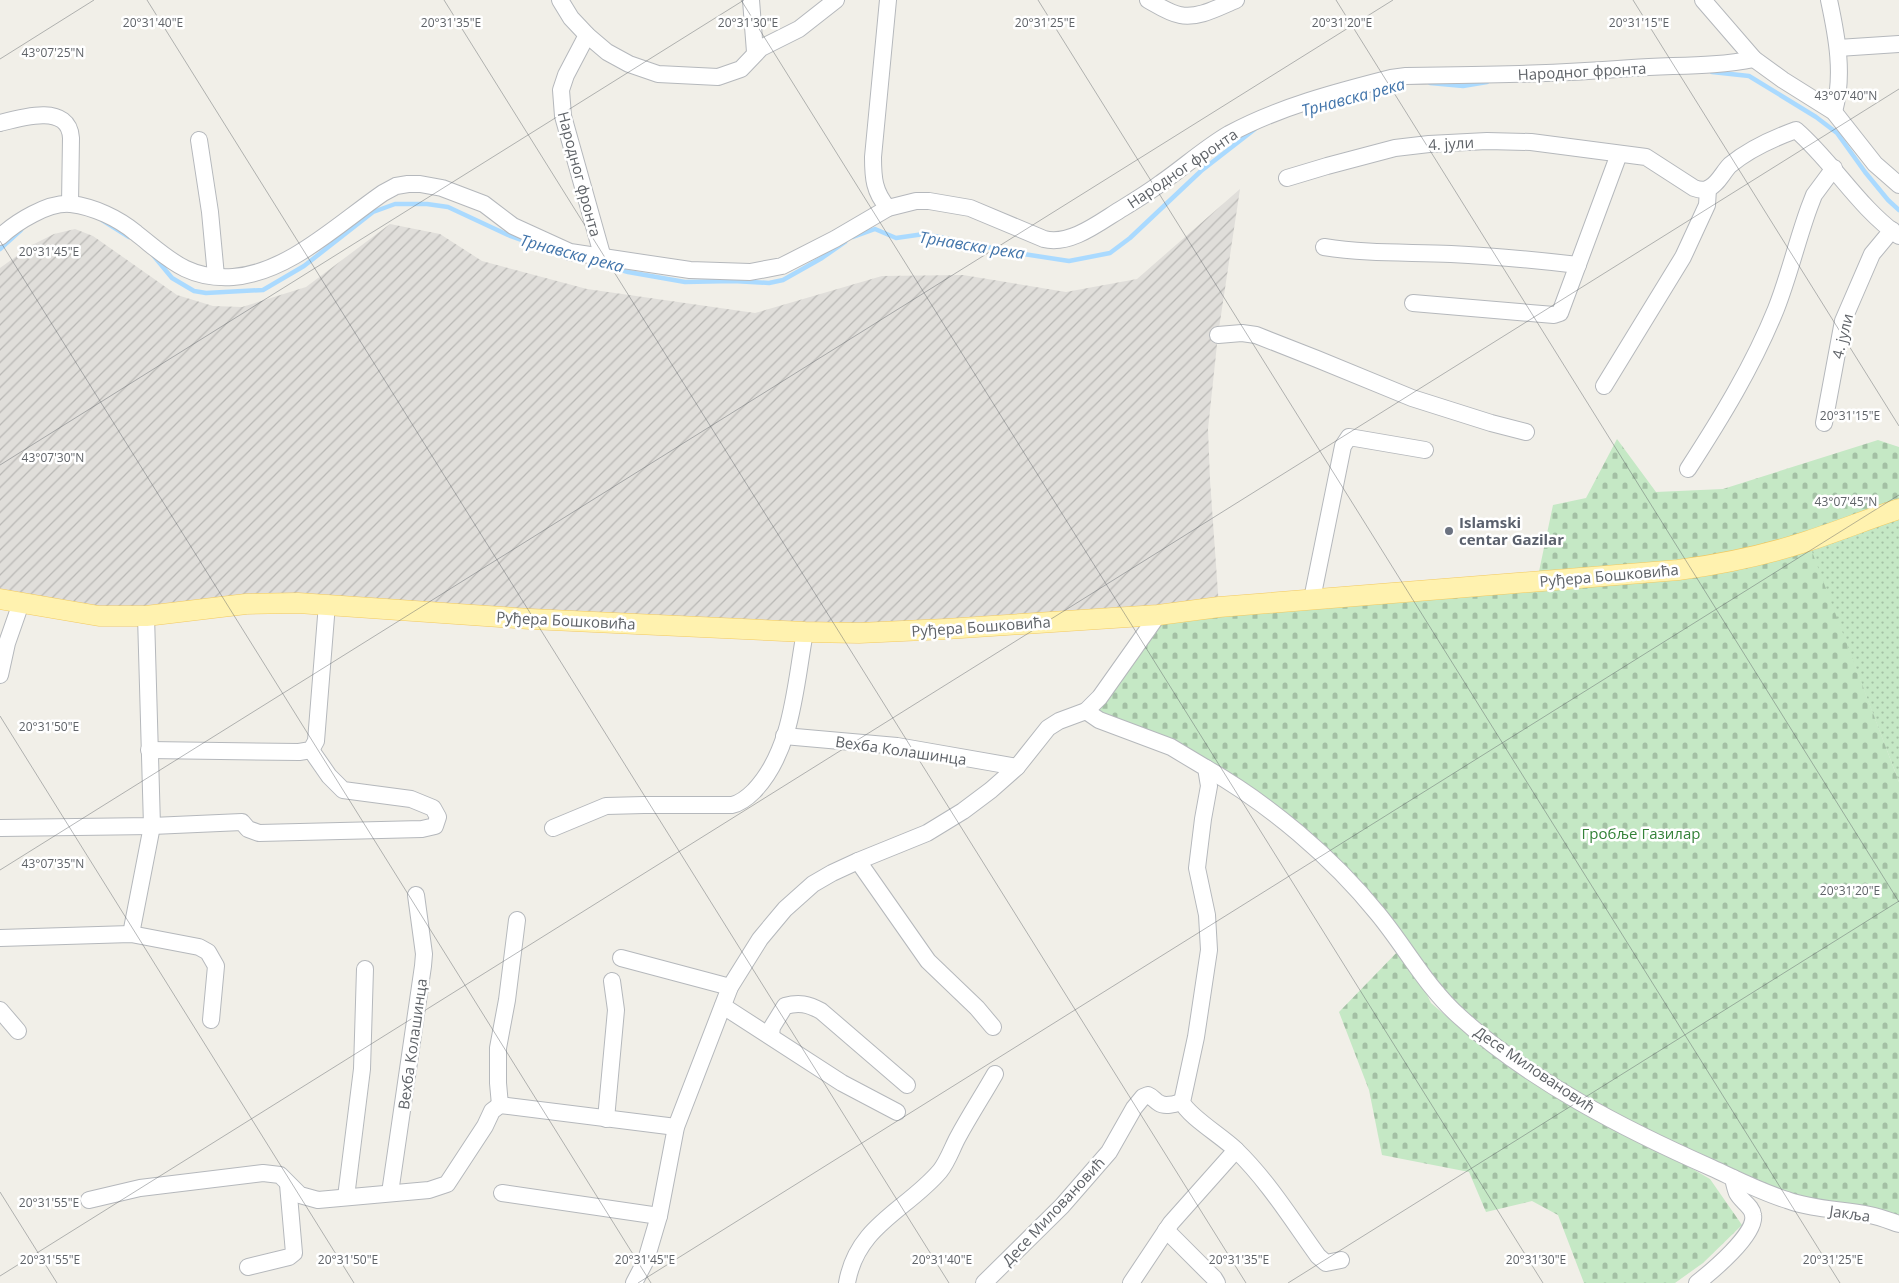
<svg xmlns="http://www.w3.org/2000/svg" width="1899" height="1283" viewBox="0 0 1899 1283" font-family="'Open Sans',sans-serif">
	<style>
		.industrial { fill: url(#industrial-furrows) }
		.grass { fill: url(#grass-dots) }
		.cemetery { fill: url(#cemetery-stones) }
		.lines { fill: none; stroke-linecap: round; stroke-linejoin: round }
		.stream { stroke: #aadaff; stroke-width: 4.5 }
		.minor-casing { stroke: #b5b8bc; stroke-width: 18 }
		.major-casing { stroke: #f2c960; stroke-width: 21 }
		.minor { stroke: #fff; stroke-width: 16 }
		.major { stroke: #fff2af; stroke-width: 20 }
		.ticks { fill: none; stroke: #5f6368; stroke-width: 1; stroke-opacity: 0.45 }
		.worship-dot { fill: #6b7280; stroke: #fff; stroke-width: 2 }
		.labels { text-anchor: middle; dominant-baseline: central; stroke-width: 5; stroke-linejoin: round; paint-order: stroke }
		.street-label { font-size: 15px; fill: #5f6368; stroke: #fff }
		.worship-label { font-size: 15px; font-weight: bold; fill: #5b616d; stroke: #fff; text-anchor: start }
		.park-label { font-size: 15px; fill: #348238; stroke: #fff }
		.water-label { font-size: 16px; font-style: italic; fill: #4174aa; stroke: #fff }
		.ticks-label { font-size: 12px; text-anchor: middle; fill: #5f6368; stroke: #fff; stroke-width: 5; stroke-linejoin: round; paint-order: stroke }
	</style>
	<defs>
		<pattern id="industrial-furrows" width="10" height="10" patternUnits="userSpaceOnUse" patternTransform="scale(1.25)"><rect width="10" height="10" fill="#e0deda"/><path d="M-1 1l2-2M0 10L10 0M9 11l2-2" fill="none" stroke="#b9b8b5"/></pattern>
		<pattern id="grass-dots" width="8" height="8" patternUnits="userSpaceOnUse" patternTransform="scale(1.25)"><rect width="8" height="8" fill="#c5e8c5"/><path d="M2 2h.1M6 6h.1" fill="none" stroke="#a3c0a4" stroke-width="1.8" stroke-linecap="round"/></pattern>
		<pattern id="cemetery-stones" width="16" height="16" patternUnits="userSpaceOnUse" patternTransform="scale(1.25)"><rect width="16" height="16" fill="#c5e8c5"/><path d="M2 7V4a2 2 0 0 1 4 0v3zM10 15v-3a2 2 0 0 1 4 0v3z" fill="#a3c0a4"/></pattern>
	</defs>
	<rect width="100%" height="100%" fill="#f1efe8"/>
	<polygon class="industrial" points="1240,189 1218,335 1208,429 1210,480 1219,607 946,629 403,610 184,612 0,599 0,268 32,245 54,234 75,229 93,236 177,295 213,306 242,307 306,287 390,224 440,234 482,261 587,289 755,313 882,276 963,275 1066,292 1137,279"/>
	<polygon class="grass" points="1899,509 1899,782 1807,541"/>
	<polygon class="cemetery" points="1617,439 1656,492 1723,489 1878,440 1899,447 1899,509 1808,541 1899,782 1899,1218 1871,1215 1733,1178 1506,1054 1405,950 1431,1003 1481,1046 1710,1179 1742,1225 1703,1263 1675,1283 1584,1283 1558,1215 1532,1201 1486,1212 1469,1172 1382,1155 1369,1090 1339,1012 1403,946 1394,933 1251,795 1094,716 1158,615 1537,581 1553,505 1586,498"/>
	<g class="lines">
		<g class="stream">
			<polyline points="1712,72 1749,76 1816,117 1837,133 1865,172 1888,200 1899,210"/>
			<polyline points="1430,83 1463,86 1487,82"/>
			<polyline points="1319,106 1362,94"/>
			<polyline points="102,220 129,237"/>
			<polyline points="853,237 875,229 896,238 924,234 1017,253 1069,261 1110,253 1130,238 1201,171 1255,129"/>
			<polyline points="0,249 21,230"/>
			<polyline points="153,255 172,278 194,291 206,293 263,290 304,266 373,212 395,204 427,204 448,207 508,235 538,246"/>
			<polyline points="601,264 628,272 685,282 733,281 769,283 783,280 822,258 845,242"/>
		</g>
		<g class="minor-casing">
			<g id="minor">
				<polyline points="560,0 571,18 587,35 607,52 629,64 658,74 718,77 741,69 761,48 799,29 836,0"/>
				<polyline points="751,0 755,52"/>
				<path d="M 1148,0 C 1157,5 1169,13 1180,15 C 1198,19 1219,7 1236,0"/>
				<polyline points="1703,0 1754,59 1783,80 1834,112 1875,164 1899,185"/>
				<path d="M 1829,0 C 1837,37 1844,75 1834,112"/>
				<polyline points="587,35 566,75 561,90 563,116 603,258"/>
				<polyline points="1838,48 1899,44"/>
				<path d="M 0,123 C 22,117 69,103 71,138 L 70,204"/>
				<polyline points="199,140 210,212 216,276"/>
				<path d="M 1287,178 L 1327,166 L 1395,148 L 1429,144 L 1487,141 L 1531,142 L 1646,157 L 1694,188 C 1699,190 1704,191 1709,188 C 1718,184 1723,172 1730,165 C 1748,150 1774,138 1796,130 C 1833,162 1858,207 1899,236"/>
				<path d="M 888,208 C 874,192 873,178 873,157 L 888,0"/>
				<path d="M 0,237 C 16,222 48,202 71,204 C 94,207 118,218 136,233 C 168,258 187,280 233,277 C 288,273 338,224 383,193 L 396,186 L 408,184 L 420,184 L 442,188 L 484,204 L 513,226 L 570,252 L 690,270 L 750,272 L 782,266 L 835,239 L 888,208 L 916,201 L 929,201 L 970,208 L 1044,239 C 1071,246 1101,221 1123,208 C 1136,200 1149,192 1161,183 C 1184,167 1205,148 1229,134 C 1279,107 1336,92 1391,78 L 1406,76 C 1482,75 1557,74 1632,68 C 1673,65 1714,67 1754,59"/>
				<path d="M 1324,247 C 1367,254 1409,252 1451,254 C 1493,256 1535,260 1578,265"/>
				<polyline points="1413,303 1554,315 1560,313 1619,154"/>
				<polyline points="1218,335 1242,333 1256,335 1317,359 1412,398 1491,423 1526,432"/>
				<polyline points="1604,386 1683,257 1707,205 1708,189"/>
				<polyline points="1824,423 1843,321 1872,254 1892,230"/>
				<path d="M 1688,469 C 1721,418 1753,366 1776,309 C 1789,276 1797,241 1809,208 L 1814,195 L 1834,168"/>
				<polyline points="1312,599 1343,446 1349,437 1425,450"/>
				<polyline points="0,675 7,643 21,603"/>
				<path d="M 1086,711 L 1099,720 L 1171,747 L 1206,768 L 1209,786 L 1203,819 L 1197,868 L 1207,915 L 1209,950 L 1196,1037 L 1182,1102 C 1188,1116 1223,1137 1236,1150 C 1268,1181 1292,1220 1318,1256 L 1326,1263 L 1341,1260"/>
				<polyline points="784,736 897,746 1017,767"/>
				<polyline points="149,750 299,752 311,750 316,741 327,604"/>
				<path d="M 1206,768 C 1269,804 1332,857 1378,914 C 1406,948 1427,988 1460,1017 C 1530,1081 1626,1130 1712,1168 C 1736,1179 1761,1192 1787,1200 C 1814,1210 1842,1209 1870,1215 C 1880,1217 1890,1221 1899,1224"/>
				<polyline points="0,828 152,826 242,822 248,829 259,833 422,829 435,826 438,817 433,808 411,799 343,790 329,776 311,750"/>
				<path d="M 553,828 L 606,806 L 644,805 L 732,805 C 741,803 747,798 754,791 C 793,750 795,685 805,632"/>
				<polyline points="858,861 928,961 977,1008 993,1027"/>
				<polyline points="131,934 152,826 146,616"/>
				<polyline points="0,938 131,934 199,947 208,952 216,966 211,1020"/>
				<polyline points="621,958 730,987"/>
				<polyline points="723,1006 842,1083 897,1112"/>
				<polyline points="0,1010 18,1031"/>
				<path d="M 771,1035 L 772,1027 L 785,1006 C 799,1002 808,1004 821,1011 L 907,1085"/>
				<polyline points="500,1105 498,1083 498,1048 507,1000 517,920"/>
				<polyline points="606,1119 616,1010 612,981"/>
				<polyline points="390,1193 423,966 424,954 416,895"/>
				<polyline points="502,1193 659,1216"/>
				<polyline points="346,1197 362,1069 365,969"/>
				<polyline points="89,1200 140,1188 263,1173 280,1175 300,1195 318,1200 429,1190 447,1184 485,1126 492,1111 500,1105 676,1127"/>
				<polyline points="1166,1230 1214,1278 1217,1283"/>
				<polyline points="248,1267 289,1257 294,1253 288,1184"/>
				<polyline points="634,1283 646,1260 659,1216 676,1127 730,987 760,939 785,909 813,884 832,873 858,861 927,833 963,811 991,790 1017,767 1048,728 1059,721 1086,711 1100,697 1158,615"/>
				<path d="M 847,1283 C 857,1225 907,1210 940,1171 C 948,1161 952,1148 958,1137 C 970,1115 983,1095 995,1074"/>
				<path d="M 984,1283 L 1062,1206 L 1109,1152 L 1134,1108 L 1143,1097 L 1148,1095 C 1153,1097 1155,1101 1159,1103 C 1165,1107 1175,1104 1182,1102"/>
				<polyline points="1131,1283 1171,1223 1236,1150"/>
				<path d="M 1697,1283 C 1711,1272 1757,1234 1753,1215 C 1752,1206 1741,1201 1737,1193 C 1735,1188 1734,1183 1733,1178"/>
			</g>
		</g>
		<g class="major-casing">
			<path id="major" d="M 0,599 L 99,616 L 146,616 L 246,604 L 298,603 L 530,619 L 805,632 L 859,633 L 946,629 L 1158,615 L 1219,607 L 1678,570 C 1722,564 1766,555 1808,541 C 1839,531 1868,519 1899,509"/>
		</g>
		<use href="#minor" class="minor"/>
		<use href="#major" class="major"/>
	</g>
	<path class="ticks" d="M 147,0 L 949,1283M 444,0 L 1246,1283M 741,0 L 1543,1283M 1038,0 L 1840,1283M 1336,0 L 1899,902M 1633,0 L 1899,426M 0,59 L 94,0M 0,241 L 651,1283M 0,465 L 744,0M 0,716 L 354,1283M 0,870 L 1393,0M 0,1192 L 57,1283M 0,1276 L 1899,89M 638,1283 L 1899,495M 1288,1283 L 1899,901"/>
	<circle class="worship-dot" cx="1449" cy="531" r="5"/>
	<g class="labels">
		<g class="street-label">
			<text transform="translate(1582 71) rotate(-3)">Народног фронта</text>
			<text transform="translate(1451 143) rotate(-3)">4. јули</text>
			<text transform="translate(1182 168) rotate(-34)">Народног фронта</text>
			<text transform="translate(580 174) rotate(75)">Народног фронта</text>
			<text transform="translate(1842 336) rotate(-76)">4. јули</text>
			<text transform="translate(1609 575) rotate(-5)">Руђера Бошковића</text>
			<text transform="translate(566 620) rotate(3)">Руђера Бошковића</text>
			<text transform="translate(981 626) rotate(-4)">Руђера Бошковића</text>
			<text transform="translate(901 750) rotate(8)">Вехба Колашинца</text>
			<text transform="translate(412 1044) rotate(-82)">Вехба Колашинца</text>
			<text transform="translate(1535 1069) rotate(34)">Десе Миловановић</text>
			<text transform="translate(1053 1211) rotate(-47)">Десе Миловановић</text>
			<text transform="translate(1850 1213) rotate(8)">Јакља</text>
		</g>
		<g class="worship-label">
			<text x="1459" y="522">Islamski<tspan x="1459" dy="17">centar Gazilar</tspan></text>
		</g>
		<g class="park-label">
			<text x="1641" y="833">Гробље Газилар</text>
		</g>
		<g class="water-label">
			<text transform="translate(1353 97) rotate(-15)">Трнавска река</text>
			<text transform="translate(972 245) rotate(9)">Трнавска река</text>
			<text transform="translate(572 253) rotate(15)">Трнавска река</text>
		</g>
	</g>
	<g class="ticks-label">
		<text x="1045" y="27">20°31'25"E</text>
		<text x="153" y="27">20°31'40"E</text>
		<text x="451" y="27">20°31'35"E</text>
		<text x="748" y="27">20°31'30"E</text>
		<text x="1342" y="27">20°31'20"E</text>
		<text x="1639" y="27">20°31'15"E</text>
		<text x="53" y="57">43°07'25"N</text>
		<text x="1846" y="100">43°07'40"N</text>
		<text x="49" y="256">20°31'45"E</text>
		<text x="1850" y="420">20°31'15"E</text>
		<text x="53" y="462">43°07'30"N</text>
		<text x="1846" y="506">43°07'45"N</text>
		<text x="49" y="731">20°31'50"E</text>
		<text x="53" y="868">43°07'35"N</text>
		<text x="1850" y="895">20°31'20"E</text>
		<text x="49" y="1207">20°31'55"E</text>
		<text x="50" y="1264">20°31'55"E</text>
		<text x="348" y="1264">20°31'50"E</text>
		<text x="645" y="1264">20°31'45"E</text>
		<text x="942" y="1264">20°31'40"E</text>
		<text x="1239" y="1264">20°31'35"E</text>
		<text x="1536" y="1264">20°31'30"E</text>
		<text x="1833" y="1264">20°31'25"E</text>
	</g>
</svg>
